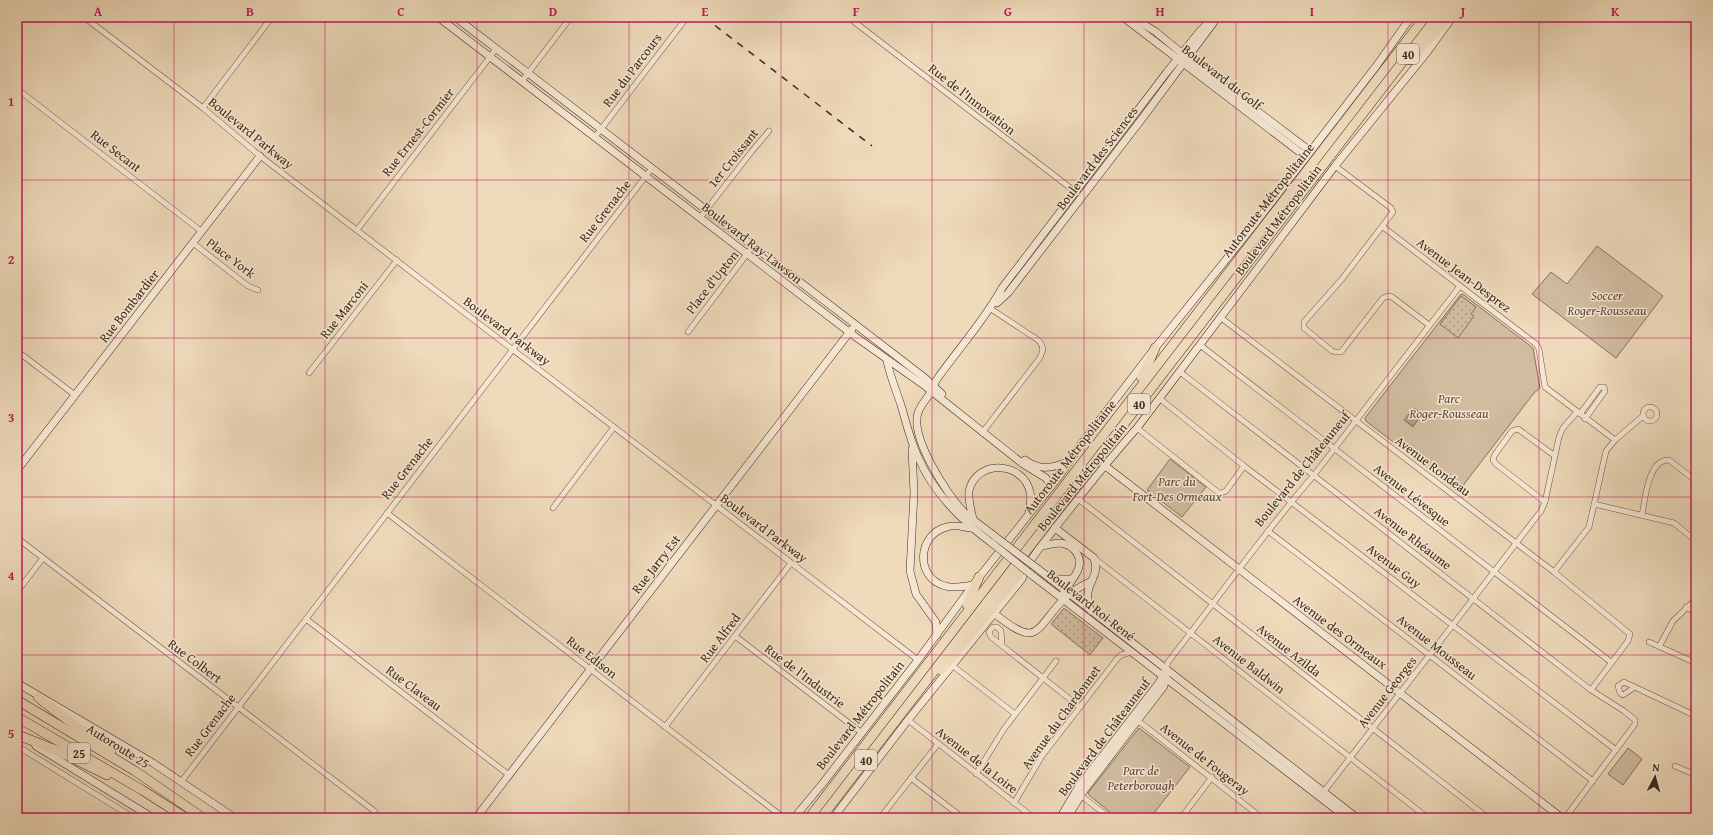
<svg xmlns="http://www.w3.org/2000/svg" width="1713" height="835" viewBox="0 0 1713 835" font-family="'Gentium Book Plus',serif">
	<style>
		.park { fill: #d1bca0; stroke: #87735d }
		.garden { fill: url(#garden-dots); stroke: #87735d }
		.water { fill: url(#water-ripples); stroke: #83705a }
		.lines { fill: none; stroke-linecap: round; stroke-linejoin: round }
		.street-casing { stroke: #6a5642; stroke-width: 6 }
		.secondary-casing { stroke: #3d2a1a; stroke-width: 8 }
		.highway-casing { stroke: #3d2a1a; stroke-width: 10 }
		.street { stroke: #f5e7d3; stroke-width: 5 }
		.secondary { stroke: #f5e7d3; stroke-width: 7 }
		.highway { stroke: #efdabb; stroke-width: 9 }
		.rail { stroke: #3d2a1a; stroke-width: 1.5; stroke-dasharray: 7 7; stroke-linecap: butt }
		.secondary-bridge-casing { stroke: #3d2a1a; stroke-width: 8; stroke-linecap: butt }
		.secondary-bridge { stroke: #f5e7d3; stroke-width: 7 }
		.grid { fill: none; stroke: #c2185b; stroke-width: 1; stroke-opacity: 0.55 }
		.labels { text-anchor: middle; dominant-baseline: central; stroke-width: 3; stroke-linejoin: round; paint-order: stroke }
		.shield { fill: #f5e7d3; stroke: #746352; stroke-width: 1 }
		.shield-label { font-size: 12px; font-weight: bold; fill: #3d2a1a }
		.street-label { font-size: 13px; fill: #3d2a1a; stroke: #f5e7d3 }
		.park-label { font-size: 13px; font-style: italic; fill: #5b4735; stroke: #f5e7d3 }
		.neatline { fill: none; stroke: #c2185b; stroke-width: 1.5 }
		.grid-label { font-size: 13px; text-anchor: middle; font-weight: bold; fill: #c2185b }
	</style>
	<defs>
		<pattern id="garden-dots" width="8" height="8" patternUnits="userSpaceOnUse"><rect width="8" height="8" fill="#d1bca0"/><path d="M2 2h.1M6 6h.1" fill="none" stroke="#ab9982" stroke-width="1.8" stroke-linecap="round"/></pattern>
		<pattern id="water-ripples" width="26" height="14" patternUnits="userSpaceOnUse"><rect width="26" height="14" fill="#b29e84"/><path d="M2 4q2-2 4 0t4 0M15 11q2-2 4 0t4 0" fill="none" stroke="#92816b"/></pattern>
	</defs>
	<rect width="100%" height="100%" fill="#efdabb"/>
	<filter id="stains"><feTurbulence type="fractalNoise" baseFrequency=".005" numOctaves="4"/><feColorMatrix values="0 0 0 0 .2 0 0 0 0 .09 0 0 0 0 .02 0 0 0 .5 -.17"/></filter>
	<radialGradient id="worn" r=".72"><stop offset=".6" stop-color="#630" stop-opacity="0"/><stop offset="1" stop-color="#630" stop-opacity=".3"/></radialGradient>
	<g class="park">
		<polygon points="1597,246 1663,296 1616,358 1532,294 1551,272 1567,284"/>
		<path d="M 1461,294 L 1464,295 L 1533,348 L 1540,388 L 1534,393 L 1458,492 L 1419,461 C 1414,453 1406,446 1397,445 L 1366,421 L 1365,418 Z"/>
		<polygon points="1170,459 1206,487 1182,517 1147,490"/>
		<polygon points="1139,728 1190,767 1150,818 1117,818 1089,795 1088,793"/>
		<polygon points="1628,748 1642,759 1623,785 1608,774"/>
	</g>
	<g class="garden">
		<polygon points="1461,296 1476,307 1471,314 1474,316 1458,338 1440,324"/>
		<polygon points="1064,608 1103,638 1090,655 1051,624"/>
	</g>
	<polygon class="water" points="1414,408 1422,414 1413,427 1404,420"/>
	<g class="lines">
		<g class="street-casing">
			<g id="street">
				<polyline points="84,17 203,108 260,156 918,660"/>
				<polyline points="848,17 1077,193"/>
				<polyline points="522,81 571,17"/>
				<polyline points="17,89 201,231"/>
				<polyline points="203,108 272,17"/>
				<polyline points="595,137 687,17"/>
				<polyline points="1335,166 1391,208 1393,212 1342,279 1304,322 1304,328 1332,351 1335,352 1341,352 1383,298 1388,296 1392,297 1429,325"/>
				<polyline points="700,218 752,151 769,131"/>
				<polyline points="1383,227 1536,344 1539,349 1545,387 1615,440"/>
				<polyline points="357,230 496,49"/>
				<polyline points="193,243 248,286 258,290"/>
				<polyline points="1220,317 1554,572 1630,634 1628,641 1591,690"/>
				<polyline points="688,332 753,246"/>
				<polyline points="1200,345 1611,662"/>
				<polyline points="17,351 75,395"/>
				<polyline points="1180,372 1591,690 1624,711 1635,720 1635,724 1565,818"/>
				<polyline points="309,373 397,260"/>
				<polyline points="1159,398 1244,466 1616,750"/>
				<circle cx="1650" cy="414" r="7"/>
				<polyline points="1580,414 1600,387 1604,387 1605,391 1585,419"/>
				<polyline points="1137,428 1219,493 1221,493 1226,491 1244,466"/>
				<path d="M 982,433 L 1039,359 C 1044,351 1044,346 1038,340 L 991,309"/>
				<polyline points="1078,499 1488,818"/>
				<polyline points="1545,502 1496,464 1493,460 1494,456 1512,431 1518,429 1555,456"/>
				<polyline points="1594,504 1674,523 1691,537 1696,537"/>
				<polyline points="553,508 614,427"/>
				<polyline points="387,513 784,818"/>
				<path d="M 1642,515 C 1645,500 1648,459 1669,460 L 1696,481"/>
				<polyline points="1268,531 1593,781"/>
				<polyline points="17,538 373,810 375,812 375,818"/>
				<polyline points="1094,558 1428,818"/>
				<polyline points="1554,572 1589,527 1606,451 1615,440 1643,416"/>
				<polyline points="17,592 43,558"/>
				<polyline points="1686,607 1696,612"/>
				<polyline points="306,619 509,775"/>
				<polyline points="735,636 862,733"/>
				<polyline points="1649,642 1696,663"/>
				<polyline points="1002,645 1001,631 997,627 993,627 989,632 991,637 1080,707"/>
				<polyline points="1659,647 1673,621 1696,599"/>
				<polyline points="953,666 1015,714"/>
				<path d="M 1166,669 L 1168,662 C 1217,600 1262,535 1314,475 L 1460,286"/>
				<polyline points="1635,687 1623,695 1620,693 1618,686 1624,682 1696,716"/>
				<polyline points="1136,719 1262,818"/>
				<polyline points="908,720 1034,818"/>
				<polyline points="665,727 791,563"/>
				<polyline points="17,746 134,818"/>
				<polyline points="1675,766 1696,775"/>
				<polyline points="976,774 1004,729 1056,661"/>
				<polyline points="911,778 963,818"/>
				<polyline points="181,782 652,168"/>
				<polyline points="1079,794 1110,818"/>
				<polyline points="1322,794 1541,511 1545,502 1559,437 1563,428 1577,412"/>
				<polyline points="1014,803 1042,756 1117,659 1121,655 1132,652"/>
				<polyline points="1652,817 1654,818"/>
				<polyline points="880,818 938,744"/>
				<polyline points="1181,818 1212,777"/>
			</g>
		</g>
		<g class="secondary-casing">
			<g id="secondary">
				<polyline points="438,17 853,335 925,386 1023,464 1046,478 1051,486"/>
				<polyline points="455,17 925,378 942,394"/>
				<polyline points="1123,17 1306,157"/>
				<polyline points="1132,17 1156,32 1195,64 1310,151"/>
				<polyline points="997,303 1008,293 1141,120 1214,22"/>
				<path d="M 887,361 C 890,376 896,390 901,405 C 906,422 910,440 918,457 C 934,494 962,521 993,544"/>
				<polyline points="912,449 914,493 910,571 916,594 936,622 937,635"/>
				<path d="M 1025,460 C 1040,471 1052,468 1068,462"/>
				<polyline points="1104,465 1562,818"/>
				<polyline points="17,470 260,156"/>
				<path d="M 973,519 C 971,510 968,500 969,491 C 976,459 1023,461 1030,492 C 1032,499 1030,506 1029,513"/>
				<path d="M 971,528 C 963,527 955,524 947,527 C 917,534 915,578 945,586 C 955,589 964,586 973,585"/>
				<path d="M 1055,528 L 1094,558 C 1099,576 1091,576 1088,592 C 1087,598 1089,605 1091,611"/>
				<path d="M 997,538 C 987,530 974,521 964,512 C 947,495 910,437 918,413 C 920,406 925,401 929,395 C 932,390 934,384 937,379 C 959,348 984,321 1002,288 L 1167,72 L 1200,31 L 1214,17"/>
				<path d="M 1042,546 C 1048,545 1054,543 1060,543 C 1072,544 1082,555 1079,567 C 1077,575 1069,584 1064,591 L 1063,595"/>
				<polyline points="1038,569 1357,818"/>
				<polyline points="1033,576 1347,818"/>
				<polyline points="1051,579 1072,579"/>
				<path d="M 995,614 C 1040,650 1034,629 1065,598 C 1072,591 1083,585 1092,581"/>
				<polyline points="17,683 153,763 235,818"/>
				<polyline points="36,746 153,818"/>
				<polyline points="476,818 852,329"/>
				<polyline points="794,818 823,783 918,660 973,585 1060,475 1082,443 1155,348 1253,226 1377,65 1411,17"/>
				<path d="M 833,818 L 908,720 L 1022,579 C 1028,560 1043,544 1055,528 C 1082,494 1108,460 1137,428 L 1335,166 L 1428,51 L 1449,22"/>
				<polyline points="1060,818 1079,786 1159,683 1164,673"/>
				<polyline points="1067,818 1085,789 1164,686 1166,675"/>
			</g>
		</g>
		<g class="highway-casing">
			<g id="highway">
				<polyline points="1410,60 1449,17"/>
				<polyline points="1141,377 1146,369 1155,348"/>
				<polyline points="967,605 979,577"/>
				<polyline points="941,670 953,656 1017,576 1026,567"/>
				<path d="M 38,697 C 61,717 87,732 111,751"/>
				<polyline points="17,700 135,771 203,818"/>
				<polyline points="17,717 142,790 186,818"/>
				<polyline points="18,735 58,751 107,775"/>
				<polyline points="809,818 1425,17"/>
				<polyline points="821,818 1437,17"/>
			</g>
		</g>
		<use href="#street" class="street"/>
		<use href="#secondary" class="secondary"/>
		<use href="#highway" class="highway"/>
		<polyline class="rail" points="704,17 872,146"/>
		<g class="secondary-bridge-casing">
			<g id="secondary-bridge">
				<polyline points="997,538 1038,569"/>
				<polyline points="993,544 1033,576"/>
			</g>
		</g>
		<use href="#secondary-bridge" class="secondary-bridge"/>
	</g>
	<path class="grid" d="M 174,17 L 174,818M 325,17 L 325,818M 477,17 L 477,818M 629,17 L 629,818M 781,17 L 781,818M 932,17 L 932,818M 1084,17 L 1084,818M 1236,17 L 1236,818M 1388,17 L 1388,818M 1539,17 L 1539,818M 17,180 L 1696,180M 17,338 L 1696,338M 17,497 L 1696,497M 17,655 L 1696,655"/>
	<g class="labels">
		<g class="shield">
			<rect x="1397" y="44" width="22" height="20" rx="3"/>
			<rect x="1128" y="394" width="22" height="20" rx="3"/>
			<rect x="68" y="743" width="22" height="20" rx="3"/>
			<rect x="855" y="750" width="22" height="20" rx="3"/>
		</g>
		<g class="shield-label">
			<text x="1408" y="54">40</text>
			<text x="1139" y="404">40</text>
			<text x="79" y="753">25</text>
			<text x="866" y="760">40</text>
		</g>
		<g class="street-label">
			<text transform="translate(632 70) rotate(-53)">Rue du Parcours</text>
			<text transform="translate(1222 77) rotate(38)">Boulevard du Golf</text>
			<text transform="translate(972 99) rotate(38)">Rue de l'Innovation</text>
			<text transform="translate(418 132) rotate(-52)">Rue Ernest-Cormier</text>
			<text transform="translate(251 133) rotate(39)">Boulevard Parkway</text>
			<text transform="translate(116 151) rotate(38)">Rue Secant</text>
			<text transform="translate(733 158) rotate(-51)">1er Croissant</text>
			<text transform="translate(1097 158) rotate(-53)">Boulevard des Sciences</text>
			<text transform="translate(1268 200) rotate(-52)">Autoroute Métropolitaine</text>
			<text transform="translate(605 211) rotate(-52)">Rue Grenache</text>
			<text transform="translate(1278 220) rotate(-53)">Boulevard Métropolitain</text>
			<text transform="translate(752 243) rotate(38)">Boulevard Ray-Lawson</text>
			<text transform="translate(231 258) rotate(37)">Place York</text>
			<text transform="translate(1464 275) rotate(37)">Avenue Jean-Desprez</text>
			<text transform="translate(712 282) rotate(-52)">Place d'Upton</text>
			<text transform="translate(129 306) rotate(-52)">Rue Bombardier</text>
			<text transform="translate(344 310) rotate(-52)">Rue Marconi</text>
			<text transform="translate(507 331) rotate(37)">Boulevard Parkway</text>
			<text transform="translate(1070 457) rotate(-52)">Autoroute Métropolitaine</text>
			<text transform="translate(1433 466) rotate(37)">Avenue Rondeau</text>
			<text transform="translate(407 468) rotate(-52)">Rue Grenache</text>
			<text transform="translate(1302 469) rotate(-51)">Boulevard de Châteauneuf</text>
			<text transform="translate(1082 477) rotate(-51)">Boulevard Métropolitain</text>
			<text transform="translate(1412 495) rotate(38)">Avenue Lévesque</text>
			<text transform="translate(764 528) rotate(37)">Boulevard Parkway</text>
			<text transform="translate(1413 538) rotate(38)">Avenue Rhéaume</text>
			<text transform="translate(656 564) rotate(-52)">Rue Jarry Est</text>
			<text transform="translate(1394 566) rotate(37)">Avenue Guy</text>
			<text transform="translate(1091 605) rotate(38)">Boulevard Roi-René</text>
			<text transform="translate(1340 632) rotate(37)">Avenue des Ormeaux</text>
			<text transform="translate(720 638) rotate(-53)">Rue Alfred</text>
			<text transform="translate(1437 647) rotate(38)">Avenue Mousseau</text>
			<text transform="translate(1289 650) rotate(38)">Avenue Azilda</text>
			<text transform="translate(592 657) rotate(38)">Rue Edison</text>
			<text transform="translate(195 661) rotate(37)">Rue Colbert</text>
			<text transform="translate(1249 664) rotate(38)">Avenue Baldwin</text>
			<text transform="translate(805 676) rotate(37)">Rue de l'Industrie</text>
			<text transform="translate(414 688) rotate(37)">Rue Claveau</text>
			<text transform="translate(1387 692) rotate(-52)">Avenue Georges</text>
			<text transform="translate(860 715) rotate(-52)">Boulevard Métropolitain</text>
			<text transform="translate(1061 717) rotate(-54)">Avenue du Chardonnet</text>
			<text transform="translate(210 725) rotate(-53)">Rue Grenache</text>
			<text transform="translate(1104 737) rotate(-53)">Boulevard de Châteauneuf</text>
			<text transform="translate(118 746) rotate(32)">Autoroute 25</text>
			<text transform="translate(1205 759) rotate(38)">Avenue de Fougeray</text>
			<text transform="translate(977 760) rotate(38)">Avenue de la Loire</text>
		</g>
		<g class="park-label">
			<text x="1607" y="295">Soccer<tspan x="1607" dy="15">Roger-Rousseau</tspan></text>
			<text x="1449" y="398">Parc<tspan x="1449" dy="15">Roger-Rousseau</tspan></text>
			<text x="1177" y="481">Parc du<tspan x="1177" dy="15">Fort-Des Ormeaux</tspan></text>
			<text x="1141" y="770">Parc de<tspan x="1141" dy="15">Peterborough</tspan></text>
		</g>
	</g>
	<rect width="1713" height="835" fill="none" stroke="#efdabb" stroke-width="44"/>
	<g transform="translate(1655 777) rotate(6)" stroke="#f5e7d3" stroke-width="3" paint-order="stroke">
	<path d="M0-3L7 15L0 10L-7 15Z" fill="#3d2a1a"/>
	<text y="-6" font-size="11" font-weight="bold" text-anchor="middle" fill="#3d2a1a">N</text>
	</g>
	<rect x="22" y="22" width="1669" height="791" class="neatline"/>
	<g class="grid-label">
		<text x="98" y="16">A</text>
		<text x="250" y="16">B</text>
		<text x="401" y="16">C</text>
		<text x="553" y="16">D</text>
		<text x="705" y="16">E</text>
		<text x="856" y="16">F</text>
		<text x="1008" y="16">G</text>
		<text x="1160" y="16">H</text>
		<text x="1312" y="16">I</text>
		<text x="1463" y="16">J</text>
		<text x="1615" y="16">K</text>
		<text x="11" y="106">1</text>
		<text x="11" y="264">2</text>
		<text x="11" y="422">3</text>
		<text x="11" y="580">4</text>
		<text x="11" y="738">5</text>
	</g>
	<rect width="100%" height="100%" filter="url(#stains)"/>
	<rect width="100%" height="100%" fill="url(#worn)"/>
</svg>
